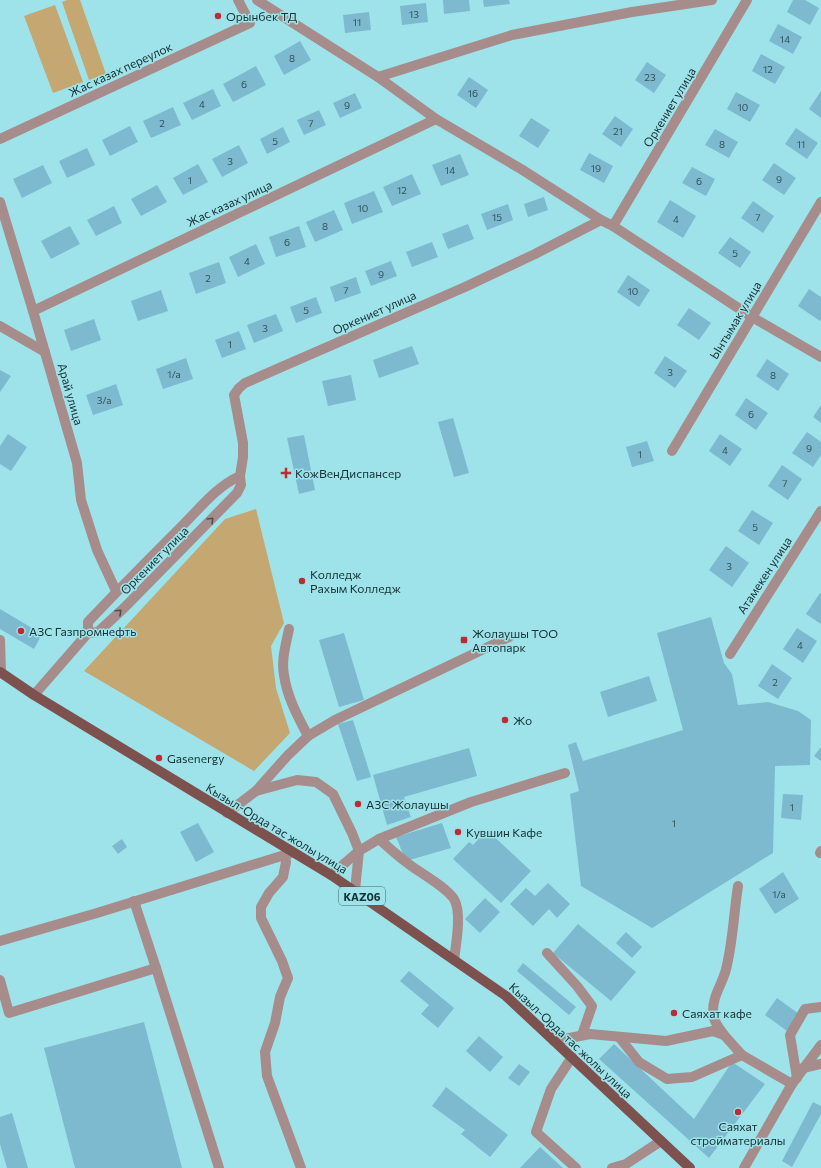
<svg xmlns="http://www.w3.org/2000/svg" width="821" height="1168" viewBox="0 0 821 1168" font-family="Commissioner,sans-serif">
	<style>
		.green { fill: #c4a771 }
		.building { fill: #7db9cf }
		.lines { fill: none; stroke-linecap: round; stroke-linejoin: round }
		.minor { stroke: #a68d8b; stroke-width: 10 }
		.major { stroke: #7c514e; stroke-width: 10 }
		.oneway { stroke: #475152 }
		.poi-dot { fill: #bc2c35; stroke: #9fe3ea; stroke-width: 1.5 }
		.labels { text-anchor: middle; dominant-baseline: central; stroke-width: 3; stroke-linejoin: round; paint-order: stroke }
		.number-label { font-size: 10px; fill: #2e535a }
		.shield { fill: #9fe3ea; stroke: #3e666a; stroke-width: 1 }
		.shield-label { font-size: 11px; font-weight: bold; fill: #143133 }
		.poi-label { font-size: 12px; fill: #143133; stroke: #9fe3ea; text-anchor: start }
		.street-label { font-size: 12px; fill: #143133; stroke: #9fe3ea }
	</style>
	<rect width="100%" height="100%" fill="#9fe3ea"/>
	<g class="green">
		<polygon points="67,0 80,0 106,74 89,80 62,2"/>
		<polygon points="55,5 83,82 53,93 24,16"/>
		<polygon points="256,509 284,623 271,646 276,688 290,733 254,771 84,671 225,519"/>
	</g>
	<g class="building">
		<polygon points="443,0 469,0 470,11 444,14"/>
		<polygon points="483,0 509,0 510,4 484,7"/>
		<polygon points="793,0 805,0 819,8 810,25 787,12"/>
		<polygon points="426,3 428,22 402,25 400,6"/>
		<polygon points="369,12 371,30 345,33 343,15"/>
		<polygon points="778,24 802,37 793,54 769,41"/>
		<polygon points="300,41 311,60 284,75 274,56"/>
		<polygon points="761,54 785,67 775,84 752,71"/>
		<polygon points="647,62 666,75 654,93 635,80"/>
		<polygon points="256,66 266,85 233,102 223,84"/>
		<polygon points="469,77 488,90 476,108 457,95"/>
		<polygon points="213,89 221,106 192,120 183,103"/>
		<polygon points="821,91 821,118 809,109"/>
		<polygon points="736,92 760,105 750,122 727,109"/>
		<polygon points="355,93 362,108 340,118 333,103"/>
		<polygon points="173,107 181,125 151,138 143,121"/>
		<polygon points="319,110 326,125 304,135 297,120"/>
		<polygon points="615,116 633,129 621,147 602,134"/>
		<polygon points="531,118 550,130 538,148 519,136"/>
		<polygon points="130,126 138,142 110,156 102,140"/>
		<polygon points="283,127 290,142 267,154 260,139"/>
		<polygon points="796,128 818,143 807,159 785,144"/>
		<polygon points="715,129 738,142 729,158 705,145"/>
		<polygon points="239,145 248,163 222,177 212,159"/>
		<polygon points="87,148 95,165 67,178 59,161"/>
		<polygon points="589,153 613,166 604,183 580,170"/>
		<polygon points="460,154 469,175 441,186 432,165"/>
		<polygon points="774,163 796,178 784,195 762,180"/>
		<polygon points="198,164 208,182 183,195 173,178"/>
		<polygon points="43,165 52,183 22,198 13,179"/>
		<polygon points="692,167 715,179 706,196 682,183"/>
		<polygon points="412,174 421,194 392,206 383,187"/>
		<polygon points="157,185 167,202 141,216 131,199"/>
		<polygon points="374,191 383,212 352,224 344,203"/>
		<polygon points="544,197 548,210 528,217 524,204"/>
		<polygon points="670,200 696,216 683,238 657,222"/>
		<polygon points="753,201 774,216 763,233 741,218"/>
		<polygon points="508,204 513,220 487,230 481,214"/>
		<polygon points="114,206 122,223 96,236 87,220"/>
		<polygon points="334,210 343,230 315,242 306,222"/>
		<polygon points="468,224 474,239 448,249 442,234"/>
		<polygon points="70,226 80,244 51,259 41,241"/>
		<polygon points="299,226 306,247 276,257 269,237"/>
		<polygon points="730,237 751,252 740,268 718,253"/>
		<polygon points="432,242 438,257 412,267 406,252"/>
		<polygon points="256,244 265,264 238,277 229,257"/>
		<polygon points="391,261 397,276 371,286 365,271"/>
		<polygon points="219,262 226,283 196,294 189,273"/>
		<polygon points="628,275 650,290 639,307 617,292"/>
		<polygon points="356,277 361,293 335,302 330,287"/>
		<polygon points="809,289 821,297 821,319 820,321 798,306"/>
		<polygon points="161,290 168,311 138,321 131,301"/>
		<polygon points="316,297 322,313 296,323 290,307"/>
		<polygon points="689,308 711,323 699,340 677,325"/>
		<polygon points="276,314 283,331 254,343 247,325"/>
		<polygon points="94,319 101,340 71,351 64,330"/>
		<polygon points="239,331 246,349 222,358 215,340"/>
		<polygon points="412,346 419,364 379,378 373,360"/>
		<polygon points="665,356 687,371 675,388 654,373"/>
		<polygon points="186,358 193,379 163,389 156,369"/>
		<polygon points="767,359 789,374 778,391 756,376"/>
		<polygon points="0,370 11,376 0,392"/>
		<polygon points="351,375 356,400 328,406 322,381"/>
		<polygon points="116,384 123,405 93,415 86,395"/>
		<polygon points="746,398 768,413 756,430 735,415"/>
		<polygon points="821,405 821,423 813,417"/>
		<polygon points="453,418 469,473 454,477 438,422"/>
		<polygon points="807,432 821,442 821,455 813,467 792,453"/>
		<polygon points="8,434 27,447 11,471 0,464 0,446"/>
		<polygon points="720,434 742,449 730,466 709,451"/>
		<polygon points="304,435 315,490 299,494 287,438"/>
		<polygon points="647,441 654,461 632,467 626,447"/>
		<polygon points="782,465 802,479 788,500 768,486"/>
		<polygon points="752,510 773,523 759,545 738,531"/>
		<polygon points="726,546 749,563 732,587 709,570"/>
		<polygon points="820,593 821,594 821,624 806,614"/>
		<polygon points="0,609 42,634 34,649 0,629"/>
		<polygon points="711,617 724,663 732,674 738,705 768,702 798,711 811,720 810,765 775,766 773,853 652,928 581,886 570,794 579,791 568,745 576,742 583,761 683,730 657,633"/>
		<polygon points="797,628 817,641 803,663 783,649"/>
		<polygon points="344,633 364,700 339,707 319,640"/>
		<polygon points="772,664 792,678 778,699 758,686"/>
		<polygon points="649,676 657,701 608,717 600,692"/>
		<polygon points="353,720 371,777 357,781 338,724"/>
		<polygon points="821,747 821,761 814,756"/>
		<polygon points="469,748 477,776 404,797 411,817 387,825 373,775"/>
		<polygon points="783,794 803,795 801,820 781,818"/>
		<polygon points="198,823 214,852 196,862 180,832"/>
		<polygon points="442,823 451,848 406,861 396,837"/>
		<polygon points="487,830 531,871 501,903 453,859 469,842 473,845"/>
		<polygon points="122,839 127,847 118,854 112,846"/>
		<polygon points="783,872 799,899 775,914 759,889"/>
		<polygon points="548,883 570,904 557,918 549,909 533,926 510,904 526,888 535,896"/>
		<polygon points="485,898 500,912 480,933 465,919"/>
		<polygon points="578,924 636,972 611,1001 553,953"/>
		<polygon points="626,932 642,947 632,958 616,943"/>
		<polygon points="523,963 576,1007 569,1015 517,971"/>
		<polygon points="409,971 454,1008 438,1028 421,1014 429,1005 400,981"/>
		<polygon points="777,998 799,1014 787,1031 765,1015"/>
		<polygon points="144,1022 182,1168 75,1168 44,1048"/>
		<polygon points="479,1036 503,1057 490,1072 466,1051"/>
		<polygon points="614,1044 694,1119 732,1062 765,1084 709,1158 599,1059"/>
		<polygon points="519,1064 530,1072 519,1086 508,1078"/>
		<polygon points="446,1087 508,1135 490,1157 461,1134 465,1130 432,1106"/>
		<polygon points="813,1102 821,1106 821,1114 792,1167 782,1161"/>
		<polygon points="12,1113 28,1168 7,1168 0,1144 0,1117"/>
		<polygon points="540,1147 563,1168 520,1168"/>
	</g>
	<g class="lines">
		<g class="minor">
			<polyline points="257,0 378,77 436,119 521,169 601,220 613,226 752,317 821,357"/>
			<polyline points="378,77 512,35 632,12 712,0"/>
			<polyline points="0,139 250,23 238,0"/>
			<polyline points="0,202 33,311 77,463 81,500 97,550 116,591"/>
			<polyline points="613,226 747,0"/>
			<polyline points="33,311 436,119"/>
			<polyline points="0,326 45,352"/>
			<polyline points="672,451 821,202"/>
			<path d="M 289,629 C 286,644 281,660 284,675 C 287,697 298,717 308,736"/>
			<polyline points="88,633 98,632 124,608 237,493 241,485 240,476 243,457 243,443 234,395 239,388 245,383 465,287 535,254 601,220"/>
			<polyline points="0,640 1,672"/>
			<polyline points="730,654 821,511"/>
			<path d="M 34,695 L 88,633 L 88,622 C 119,589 151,557 182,526 C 200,508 217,486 240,476"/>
			<polyline points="256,791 297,780 316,782 333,794 352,833 359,851 355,890"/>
			<polyline points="227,813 256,791 288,755 308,736 335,720 509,637"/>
			<path d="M 379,839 C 389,848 399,857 410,865 C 422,874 445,886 454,899 C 462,912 456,944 454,960"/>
			<polyline points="820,853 821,851"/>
			<polyline points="285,855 286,862 283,877 269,893 261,907 261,918 282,961 288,978 280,997 275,1023 265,1052 267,1076 301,1168"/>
			<polyline points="331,875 359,851 379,839 471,802 565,773"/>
			<polyline points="0,941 97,913 291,853"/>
			<polyline points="547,953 577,986 592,1006 582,1035"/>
			<polyline points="156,968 219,1168"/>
			<polyline points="0,980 9,1013 156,968 134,901"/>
			<path d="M 724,1035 C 720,1029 714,1023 713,1014 C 712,994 724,983 727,965 C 733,939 734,912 738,886"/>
			<polyline points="619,1037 639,1062 667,1079 692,1077 742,1055"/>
			<polyline points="554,1041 590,1034 666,1041 713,1031 724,1035 742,1055 792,1084"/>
			<polyline points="572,1057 551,1089 536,1132 576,1168"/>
			<polyline points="803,1068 821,1064"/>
			<polyline points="797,1078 790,1035 805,1009 821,1007"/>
			<polyline points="612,1168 626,1164 661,1141"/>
			<polyline points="744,1168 792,1084 821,1045"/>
		</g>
		<polyline class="major" points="0,672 34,695 331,875 506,996 690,1168"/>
	</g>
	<defs><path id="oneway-chevron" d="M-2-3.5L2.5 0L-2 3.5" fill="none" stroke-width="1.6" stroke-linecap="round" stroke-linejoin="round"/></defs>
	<g class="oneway">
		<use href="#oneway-chevron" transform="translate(211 520) rotate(-45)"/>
		<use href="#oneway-chevron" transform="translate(119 612) rotate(-43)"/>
	</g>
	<g class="poi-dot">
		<circle cx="218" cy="16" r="4"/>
		<path d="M284 467h4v4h4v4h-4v4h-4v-4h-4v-4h4z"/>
		<circle cx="302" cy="581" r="4"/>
		<circle cx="21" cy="631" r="4"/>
		<rect x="460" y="636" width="8" height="8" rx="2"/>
		<circle cx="505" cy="720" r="4"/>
		<circle cx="159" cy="758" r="4"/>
		<circle cx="358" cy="804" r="4"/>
		<circle cx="458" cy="832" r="4"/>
		<circle cx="674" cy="1013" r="4"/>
		<circle cx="738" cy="1112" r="4"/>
	</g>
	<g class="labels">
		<g class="number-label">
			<text x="414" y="14">13</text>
			<text x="357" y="22">11</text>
			<text x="785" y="39">14</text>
			<text x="292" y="58">8</text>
			<text x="768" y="69">12</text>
			<text x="650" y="77">23</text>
			<text x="244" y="84">6</text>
			<text x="473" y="93">16</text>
			<text x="202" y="104">4</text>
			<text x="347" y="105">9</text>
			<text x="743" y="107">10</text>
			<text x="162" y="123">2</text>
			<text x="311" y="123">7</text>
			<text x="618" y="131">21</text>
			<text x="275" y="141">5</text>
			<text x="722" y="144">8</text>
			<text x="801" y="144">11</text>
			<text x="230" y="161">3</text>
			<text x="596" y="168">19</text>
			<text x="450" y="170">14</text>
			<text x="779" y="179">9</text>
			<text x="190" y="180">1</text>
			<text x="699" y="181">6</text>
			<text x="402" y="190">12</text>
			<text x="363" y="208">10</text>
			<text x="497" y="217">15</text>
			<text x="758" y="217">7</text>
			<text x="676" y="219">4</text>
			<text x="325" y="226">8</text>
			<text x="287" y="242">6</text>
			<text x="735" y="253">5</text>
			<text x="247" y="261">4</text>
			<text x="381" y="274">9</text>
			<text x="208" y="278">2</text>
			<text x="346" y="290">7</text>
			<text x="633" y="291">10</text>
			<text x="306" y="310">5</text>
			<text x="265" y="328">3</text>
			<text x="230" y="344">1</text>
			<text x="670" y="372">3</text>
			<text x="174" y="374">1/а</text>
			<text x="773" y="375">8</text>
			<text x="104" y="400">3/а</text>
			<text x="751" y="414">6</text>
			<text x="809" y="448">9</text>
			<text x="725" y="450">4</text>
			<text x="640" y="454">1</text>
			<text x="785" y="483">7</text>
			<text x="755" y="527">5</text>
			<text x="729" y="566">3</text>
			<text x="800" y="645">4</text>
			<text x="775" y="682">2</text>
			<text x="792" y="807">1</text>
			<text x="674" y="823">1</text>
			<text x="779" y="894">1/а</text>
		</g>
		<rect class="shield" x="339" y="887" width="46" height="18" rx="3"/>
		<g class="shield-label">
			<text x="362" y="896">KАZ06</text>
		</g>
		<g class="poi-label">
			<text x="226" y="16">Орынбек ТД</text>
			<text x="295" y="473">КожВенДиспансер</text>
			<text x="310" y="574">Колледж<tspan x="310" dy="14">Рахым Колледж</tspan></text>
			<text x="29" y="631">АЗС Газпромнефть</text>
			<text x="472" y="633">Жолаушы ТОО<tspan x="472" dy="14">Автопарк</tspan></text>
			<text x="513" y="720">Жо</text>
			<text x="167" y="758">Gasenergy</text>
			<text x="366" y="804">АЗС Жолаушы</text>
			<text x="466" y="832">Кувшин Кафе</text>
			<text x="682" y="1013">Саяхат кафе</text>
			<text x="738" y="1126" text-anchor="middle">Саяхат<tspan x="738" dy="14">стройматериалы</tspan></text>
		</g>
		<g class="street-label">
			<text transform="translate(120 69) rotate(-25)">Жас казах переулок</text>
			<text transform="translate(669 107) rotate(-59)">Оркениет улица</text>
			<text transform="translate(229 203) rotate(-25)">Жас казах улица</text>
			<text transform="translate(374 312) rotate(-24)">Оркениет улица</text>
			<text transform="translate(735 320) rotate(-59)">Ынтымак улица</text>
			<text transform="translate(71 394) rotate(74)">Арай улица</text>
			<text transform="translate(154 560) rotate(-45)">Оркениет улица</text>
			<text transform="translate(764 575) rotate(-57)">Атамекен улица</text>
			<text transform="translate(277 828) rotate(31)">Кызыл-Орда тас жолы улица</text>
			<text transform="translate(571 1040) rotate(43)">Кызыл-Орда тас жолы улица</text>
		</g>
	</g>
</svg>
